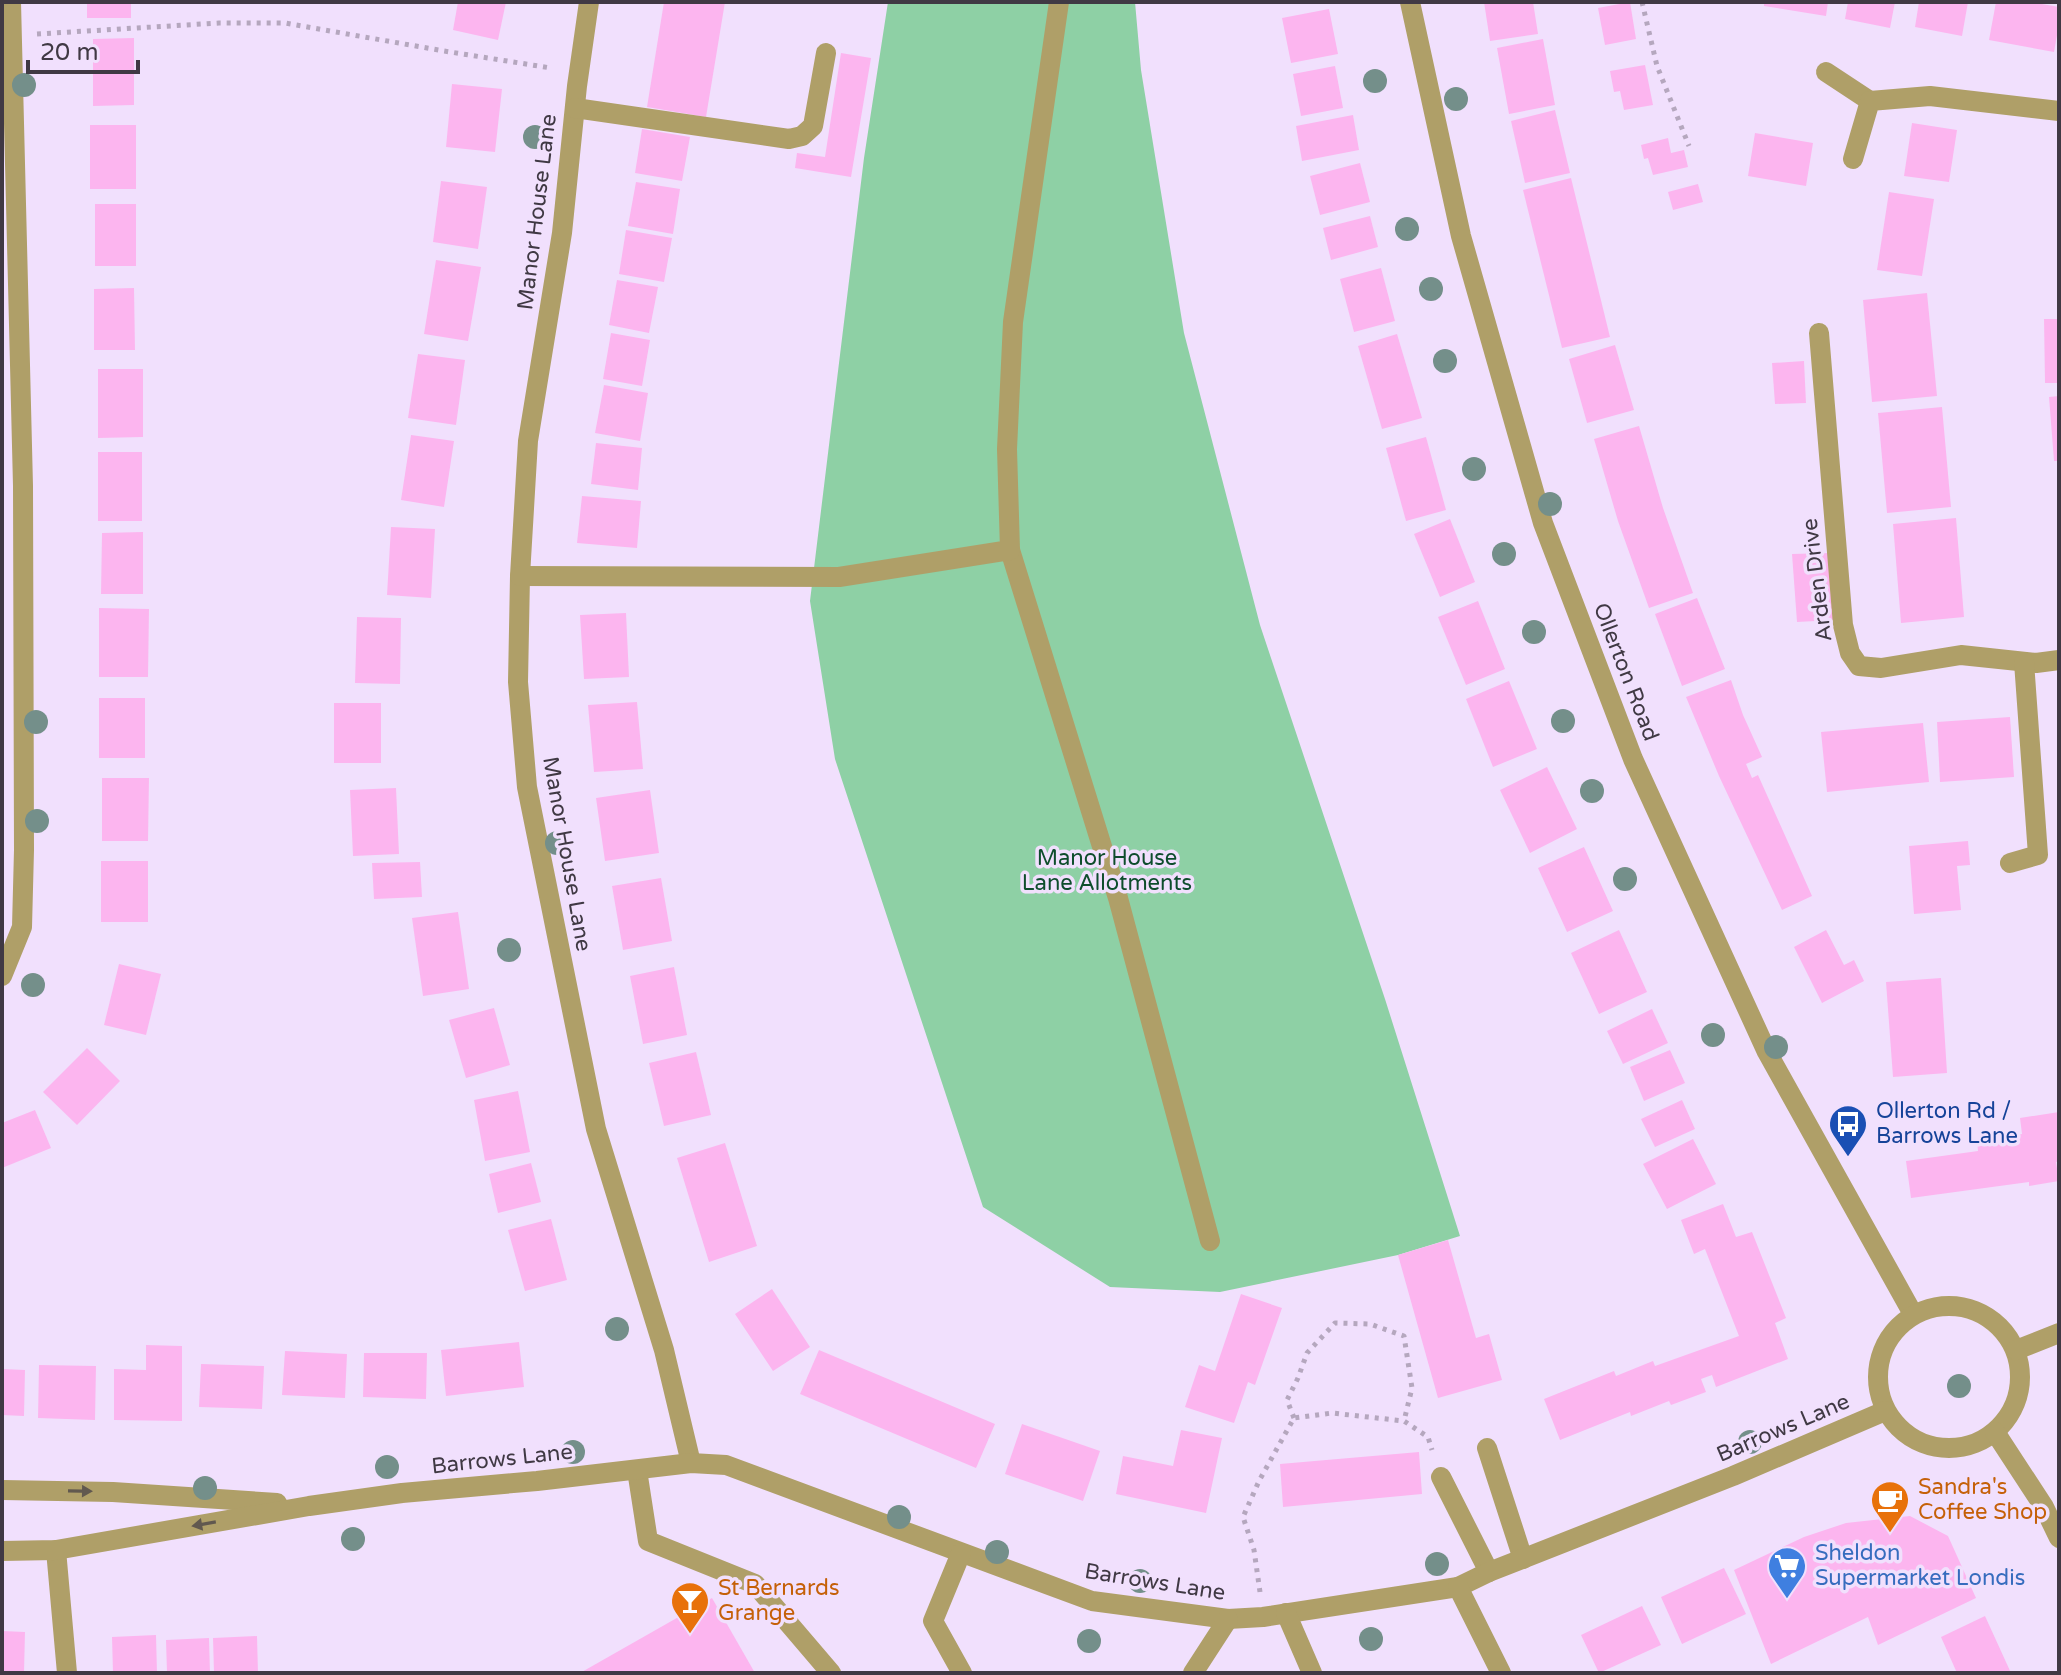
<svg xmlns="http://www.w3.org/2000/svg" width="2061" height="1675" viewBox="0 0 2061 1675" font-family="'Varela Round',sans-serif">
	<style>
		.green { fill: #8ed0a5 }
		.building { fill: #fcb5ef }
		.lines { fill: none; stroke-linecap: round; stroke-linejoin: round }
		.path { stroke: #b5a7be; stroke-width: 5; stroke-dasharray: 4 6; stroke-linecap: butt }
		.minor { stroke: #af9f68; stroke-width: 20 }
		.tree { fill: #748f8a }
		.oneway { fill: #61584f }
		.labels { text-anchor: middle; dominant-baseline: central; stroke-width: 7; stroke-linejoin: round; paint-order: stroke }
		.street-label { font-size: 22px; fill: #403944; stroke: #f1e0fd }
		.park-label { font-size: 22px; fill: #0e4d2c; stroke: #f1e0fd }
		.transit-label { font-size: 22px; fill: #164399; stroke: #f1e0fd; text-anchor: start }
		.food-label { font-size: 22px; fill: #c56008; stroke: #f1e0fd; text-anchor: start }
		.shop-label { font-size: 22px; fill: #366cbe; stroke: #f1e0fd; text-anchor: start }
	</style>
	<rect width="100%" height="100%" fill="#f1e0fd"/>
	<polygon class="green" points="888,2 1135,2 1141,70 1184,333 1260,625 1385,999 1460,1236 1398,1255 1220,1292 1110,1287 983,1207 835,759 810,601 864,158"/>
	<g class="building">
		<rect x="87" y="2" width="44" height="16"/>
		<polygon points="458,2 506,2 498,40 453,30"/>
		<polygon points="664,2 725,2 706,117 647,107"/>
		<polygon points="1484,2 1533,2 1538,34 1490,41"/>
		<polygon points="1630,2 1636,39 1605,45 1598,8"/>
		<polygon points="1764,2 1828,2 1826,16 1764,6"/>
		<polygon points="1848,2 1895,2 1890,28 1845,19"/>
		<polygon points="1919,2 1968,2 1962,36 1915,27"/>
		<polygon points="1996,2 2031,2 2059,7 2059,24 2054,52 1989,40"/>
		<polygon points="1329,9 1338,54 1291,63 1282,18"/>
		<polygon points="134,38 134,105 93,106 93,39"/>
		<polygon points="1543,39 1555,105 1509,114 1497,48"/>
		<polygon points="841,53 871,58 851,177 795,168 797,153 825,157"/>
		<polygon points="1645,65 1653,105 1624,110 1620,91 1614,92 1610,71"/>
		<polygon points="1335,66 1343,108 1301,116 1293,74"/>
		<polygon points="452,84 502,89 495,152 446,147"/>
		<polygon points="1555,110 1570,173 1525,183 1511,121"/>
		<polygon points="1353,115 1359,150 1302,161 1296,126"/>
		<polygon points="1912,123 1957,130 1949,182 1904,176"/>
		<rect x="90" y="125" width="46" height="64"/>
		<polygon points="642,129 690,137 682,181 635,173"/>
		<polygon points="1755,133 1813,143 1806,186 1748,176"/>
		<polygon points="1668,138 1671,153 1684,150 1688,167 1653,175 1648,158 1644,159 1641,145"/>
		<polygon points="1360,163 1370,202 1320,215 1310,176"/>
		<polygon points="1571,178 1610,337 1562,348 1523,190"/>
		<polygon points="441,181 487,187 478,249 433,242"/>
		<polygon points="636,182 680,189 673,234 628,226"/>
		<polygon points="1698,184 1703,202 1673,210 1668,192"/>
		<polygon points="1889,192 1934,199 1922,276 1877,270"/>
		<rect x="95" y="204" width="41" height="62"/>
		<polygon points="1370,216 1378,247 1331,260 1323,228"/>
		<polygon points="626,230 672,238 664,282 619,274"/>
		<polygon points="436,260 481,267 468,341 424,334"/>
		<polygon points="1381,268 1395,321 1354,332 1340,279"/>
		<polygon points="617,280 658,287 649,333 609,325"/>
		<polygon points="134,288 135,350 94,350 94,289"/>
		<polygon points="1927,293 1937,396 1872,402 1863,300"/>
		<polygon points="2044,319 2059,319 2059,383 2045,383"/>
		<polygon points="611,333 650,340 642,386 603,379"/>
		<polygon points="1397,334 1422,418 1382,429 1358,346"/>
		<polygon points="1615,345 1634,410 1587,423 1569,359"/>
		<polygon points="418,354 465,360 456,425 408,418"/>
		<polygon points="1804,361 1806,403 1775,404 1772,363"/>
		<polygon points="98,369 143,369 143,437 98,438"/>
		<polygon points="604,385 648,393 640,441 595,433"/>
		<polygon points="2059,396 2059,461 2054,461 2049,397"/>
		<polygon points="1942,407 1951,507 1887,513 1878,413"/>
		<polygon points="1639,426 1663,508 1693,593 1649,608 1618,521 1594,439"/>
		<polygon points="411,435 454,441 444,507 401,500"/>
		<polygon points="1426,437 1446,510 1406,521 1386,448"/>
		<polygon points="596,443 642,448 638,490 591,484"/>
		<rect x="98" y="452" width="44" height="69"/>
		<polygon points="582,496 641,501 637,548 577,543"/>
		<polygon points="1956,518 1964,617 1901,623 1893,524"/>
		<polygon points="1450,519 1475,582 1440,597 1414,534"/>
		<polygon points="391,527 435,529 431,598 387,595"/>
		<polygon points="143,532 143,594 101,594 102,533"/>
		<polygon points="1829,553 1834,620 1797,622 1792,554"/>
		<polygon points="1697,598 1725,669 1682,686 1655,614"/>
		<polygon points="1478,601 1505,669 1466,685 1438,617"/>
		<polygon points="99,608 149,609 148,677 99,677"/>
		<polygon points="626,613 629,677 584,679 580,615"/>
		<polygon points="357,617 401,618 400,684 355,683"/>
		<polygon points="1731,680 1743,715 1762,757 1746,764 1752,778 1758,775 1812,896 1782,910 1719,776 1686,697"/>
		<polygon points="1509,681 1537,749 1493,767 1466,699"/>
		<rect x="99" y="698" width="46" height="60"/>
		<polygon points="637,702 643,769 594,772 588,705"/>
		<rect x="334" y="703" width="47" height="60"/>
		<polygon points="2010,717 2014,777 1940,782 1937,722"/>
		<polygon points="1923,723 1929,782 1827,792 1821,732"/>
		<polygon points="1547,767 1577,829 1530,853 1500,790"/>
		<polygon points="102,778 149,778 148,841 102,841"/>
		<polygon points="396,788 399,854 353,856 350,790"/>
		<polygon points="650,790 659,853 605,861 596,798"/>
		<polygon points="1968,841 1970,865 1957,866 1961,910 1914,914 1909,846"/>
		<polygon points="1584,847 1613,911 1567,932 1538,868"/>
		<rect x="101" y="861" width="47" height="61"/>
		<polygon points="420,862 422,897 374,899 372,863"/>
		<polygon points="661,878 672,941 623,950 612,886"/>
		<polygon points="458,912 469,989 423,996 412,918"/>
		<polygon points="1619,930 1647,992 1599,1014 1571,953"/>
		<polygon points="1826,930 1844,965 1854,960 1864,981 1822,1003 1794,947"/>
		<polygon points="119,964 161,974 146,1035 104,1025"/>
		<polygon points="674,967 687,1035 643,1044 630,976"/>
		<polygon points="1941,978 1947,1073 1893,1077 1886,982"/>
		<polygon points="494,1008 510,1065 466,1078 449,1020"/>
		<polygon points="1652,1009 1668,1043 1623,1064 1607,1031"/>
		<polygon points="87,1048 120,1081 77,1125 43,1092"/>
		<polygon points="1670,1050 1685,1083 1644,1101 1630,1067"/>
		<polygon points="696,1052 711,1115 664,1126 649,1063"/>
		<polygon points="518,1091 530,1152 485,1161 474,1100"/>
		<polygon points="1682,1100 1695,1129 1655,1147 1641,1119"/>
		<polygon points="35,1110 51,1148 2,1168 2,1123"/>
		<polygon points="2059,1112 2059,1161 2056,1162 2059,1181 2029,1186 2029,1182 1911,1198 1906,1161 1978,1151 1977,1140 2022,1134 2020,1118"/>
		<polygon points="1693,1139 1716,1184 1667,1209 1643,1164"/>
		<polygon points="725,1143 757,1246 709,1262 677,1158"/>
		<polygon points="531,1163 541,1202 498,1213 489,1174"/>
		<polygon points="1723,1204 1736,1237 1752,1232 1786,1318 1775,1323 1788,1359 1716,1387 1712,1375 1701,1379 1706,1392 1671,1405 1669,1401 1631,1416 1630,1412 1560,1440 1544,1399 1614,1371 1616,1376 1653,1361 1655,1366 1739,1336 1705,1249 1694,1254 1681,1220"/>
		<polygon points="551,1219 567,1280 525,1291 508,1230"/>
		<polygon points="1448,1240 1476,1338 1489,1334 1502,1380 1438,1398 1398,1255"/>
		<polygon points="772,1289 810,1347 773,1371 735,1314"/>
		<polygon points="1241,1294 1282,1308 1255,1385 1248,1382 1234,1423 1185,1407 1199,1365 1215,1371"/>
		<polygon points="519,1342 524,1387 446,1396 441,1350"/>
		<polygon points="146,1345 182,1346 182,1421 114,1420 114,1369 146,1370"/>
		<polygon points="819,1350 995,1424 976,1468 800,1394"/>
		<polygon points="285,1351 347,1354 345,1398 282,1395"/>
		<polygon points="364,1353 427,1353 426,1399 363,1397"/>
		<polygon points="201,1364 264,1366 262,1409 199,1407"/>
		<polygon points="39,1365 96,1366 95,1420 38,1418"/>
		<polygon points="2,1369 25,1370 24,1416 2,1415"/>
		<polygon points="1022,1424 1100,1451 1083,1501 1005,1474"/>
		<polygon points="1181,1430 1222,1438 1206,1513 1116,1494 1123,1456 1173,1466"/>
		<polygon points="1419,1452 1422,1494 1283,1507 1280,1464"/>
		<polygon points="1910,1516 1948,1536 1976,1598 1878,1645 1868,1617 1771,1664 1734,1570 1804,1537 1846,1523"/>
		<polygon points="1724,1568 1746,1614 1682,1644 1661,1597"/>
		<polygon points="712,1598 755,1673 580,1673"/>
		<polygon points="1642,1606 1661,1645 1599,1673 1581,1635"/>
		<polygon points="1985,1616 2011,1673 1957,1673 1941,1637"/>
		<polygon points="2,1631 25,1632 24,1673 2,1672"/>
		<polygon points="156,1635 157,1673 113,1673 112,1637"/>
		<polygon points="257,1636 258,1673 214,1673 213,1638"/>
		<polygon points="209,1638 210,1673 167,1673 166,1640"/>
	</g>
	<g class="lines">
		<g class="path">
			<polyline points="1642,2 1657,66 1689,146"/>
			<polyline points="37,34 219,23 285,23 444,51 551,68"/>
			<polyline points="1294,1418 1287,1400 1298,1378 1307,1353 1335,1323 1370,1324 1404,1336 1412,1388 1404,1421"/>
			<polyline points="1260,1592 1254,1550 1243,1517 1259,1481 1294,1418 1332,1413 1404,1421 1428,1437 1432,1450"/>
		</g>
		<g class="minor">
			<polyline points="589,2 577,86 562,233 528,441 520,576 518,682 527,787 596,1129 664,1350 691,1463"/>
			<polyline points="1410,2 1461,236 1543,523 1633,759 1767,1052 1913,1314"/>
			<polyline points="1826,72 1870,101"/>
			<polyline points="575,108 789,139 802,136 813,126 826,53"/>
			<polyline points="1853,159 1870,101 1930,96 2059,111"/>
			<polyline points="1819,333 1843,625 1850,653 1859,666 1881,668 1961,655 2036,663 2059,660"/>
			<polyline points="1010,550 1118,898 1210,1241"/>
			<polyline points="520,576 839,577 1010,550 1007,449 1013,322 1059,2"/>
			<polyline points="2010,863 2038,855 2024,662"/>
			<polyline points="2,976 22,927 24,850 23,486 11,2"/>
			<circle cx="1949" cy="1377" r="71"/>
			<polyline points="2016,1350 2059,1333"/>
			<polyline points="1995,1432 2044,1507 2059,1538"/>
			<polyline points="1487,1448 1523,1559"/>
			<polyline points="637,1470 648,1541 755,1584 831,1673"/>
			<polyline points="1441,1477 1489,1572"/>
			<polyline points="2,1490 113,1492 277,1503"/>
			<polyline points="56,1550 67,1673"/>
			<polyline points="2,1551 56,1550 309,1506 402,1493 537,1481 691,1463 726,1465 1092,1601 1228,1619 1263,1617 1458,1587 1489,1572 1733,1476 1885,1411"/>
			<polyline points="961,1553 933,1621 962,1673"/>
			<polyline points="1458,1587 1501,1673"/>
			<polyline points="1286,1613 1312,1673"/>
			<polyline points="1193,1673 1228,1619"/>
		</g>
	</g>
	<g class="tree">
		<circle cx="1375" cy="81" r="12"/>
		<circle cx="24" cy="85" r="12"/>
		<circle cx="1456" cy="99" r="12"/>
		<circle cx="535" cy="137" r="12"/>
		<circle cx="1407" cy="229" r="12"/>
		<circle cx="1431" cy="289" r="12"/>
		<circle cx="1445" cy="361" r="12"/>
		<circle cx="1474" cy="469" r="12"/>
		<circle cx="1550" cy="504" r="12"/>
		<circle cx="1504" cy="554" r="12"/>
		<circle cx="1534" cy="632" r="12"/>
		<circle cx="1563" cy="721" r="12"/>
		<circle cx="36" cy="722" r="12"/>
		<circle cx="1592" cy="791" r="12"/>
		<circle cx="37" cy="821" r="12"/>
		<circle cx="557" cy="843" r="12"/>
		<circle cx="1625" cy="879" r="12"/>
		<circle cx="509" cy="950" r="12"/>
		<circle cx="33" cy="985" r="12"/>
		<circle cx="1713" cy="1035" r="12"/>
		<circle cx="1776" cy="1047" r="12"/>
		<circle cx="617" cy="1329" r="12"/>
		<circle cx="1959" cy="1386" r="12"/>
		<circle cx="1750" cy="1442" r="12"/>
		<circle cx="573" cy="1452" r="12"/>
		<circle cx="387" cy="1467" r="12"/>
		<circle cx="205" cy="1488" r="12"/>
		<circle cx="899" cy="1517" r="12"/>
		<circle cx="353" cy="1539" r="12"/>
		<circle cx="997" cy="1552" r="12"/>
		<circle cx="1437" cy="1564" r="12"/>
		<circle cx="1140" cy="1581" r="12"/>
		<circle cx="1371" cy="1639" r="12"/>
		<circle cx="1089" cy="1641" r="12"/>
	</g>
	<defs><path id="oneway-solid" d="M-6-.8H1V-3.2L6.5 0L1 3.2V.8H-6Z" transform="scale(2)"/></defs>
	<g class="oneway">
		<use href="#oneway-solid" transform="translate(80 1491) rotate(1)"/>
		<use href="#oneway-solid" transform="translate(204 1524) rotate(170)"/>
	</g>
	<defs>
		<g id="bus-pin" transform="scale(2)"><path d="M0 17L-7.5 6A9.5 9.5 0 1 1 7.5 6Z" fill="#1a4fb4" stroke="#f1e0fd"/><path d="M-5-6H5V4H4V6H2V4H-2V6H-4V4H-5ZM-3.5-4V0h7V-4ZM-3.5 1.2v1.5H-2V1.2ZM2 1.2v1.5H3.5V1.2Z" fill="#fff"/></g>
		<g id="cafe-pin" transform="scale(2)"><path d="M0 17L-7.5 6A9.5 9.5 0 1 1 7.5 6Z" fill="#e8710a" stroke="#f1e0fd"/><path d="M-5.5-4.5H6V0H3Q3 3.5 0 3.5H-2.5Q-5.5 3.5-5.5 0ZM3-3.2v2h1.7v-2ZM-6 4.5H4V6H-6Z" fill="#fff"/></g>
		<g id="supermarket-pin" transform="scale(2)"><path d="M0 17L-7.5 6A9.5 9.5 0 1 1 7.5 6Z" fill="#3f7fe0" stroke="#f1e0fd"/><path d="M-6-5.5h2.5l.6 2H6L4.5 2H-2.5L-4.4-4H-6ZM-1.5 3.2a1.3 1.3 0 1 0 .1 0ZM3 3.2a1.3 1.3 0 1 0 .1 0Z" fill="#fff"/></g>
		<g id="bar-pin" transform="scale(2)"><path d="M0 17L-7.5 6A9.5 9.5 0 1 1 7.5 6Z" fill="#e8710a" stroke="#f1e0fd"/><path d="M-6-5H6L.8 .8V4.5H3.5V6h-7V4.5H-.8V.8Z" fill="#fff"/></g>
	</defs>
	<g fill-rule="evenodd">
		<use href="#bus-pin" x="1848" y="1124"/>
		<use href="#cafe-pin" x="1890" y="1500"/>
		<use href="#supermarket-pin" x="1787" y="1566"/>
		<use href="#bar-pin" x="690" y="1601"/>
	</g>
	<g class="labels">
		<g class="street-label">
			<text transform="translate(537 212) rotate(-83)">Manor House Lane</text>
			<text transform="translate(1817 580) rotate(-97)">Arden Drive</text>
			<text transform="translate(1626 672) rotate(69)">Ollerton Road</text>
			<text transform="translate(567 854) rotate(80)">Manor House Lane</text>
			<text transform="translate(1783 1428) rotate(-23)">Barrows Lane</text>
			<text transform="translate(502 1459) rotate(-6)">Barrows Lane</text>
			<text transform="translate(1155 1582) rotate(9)">Barrows Lane</text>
		</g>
		<g class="park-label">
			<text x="1107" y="858">Manor House<tspan x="1107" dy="25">Lane Allotments</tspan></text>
		</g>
		<g class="transit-label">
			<text x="1876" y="1111">Ollerton Rd /<tspan x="1876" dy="25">Barrows Lane</tspan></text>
		</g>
		<g class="food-label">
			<text x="1918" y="1487">Sandra's<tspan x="1918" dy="25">Coffee Shop</tspan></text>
			<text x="718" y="1588">St Bernards<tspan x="718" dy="25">Grange</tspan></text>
		</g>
		<g class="shop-label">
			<text x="1815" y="1553">Sheldon<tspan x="1815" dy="25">Supermarket Londis</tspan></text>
		</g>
	</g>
	<rect width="2061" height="1675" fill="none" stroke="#403944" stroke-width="8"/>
	<path d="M28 60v12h110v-12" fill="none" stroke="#403944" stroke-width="4"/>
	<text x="40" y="60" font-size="24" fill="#403944" stroke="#f1e0fd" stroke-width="6" paint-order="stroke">20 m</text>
</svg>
